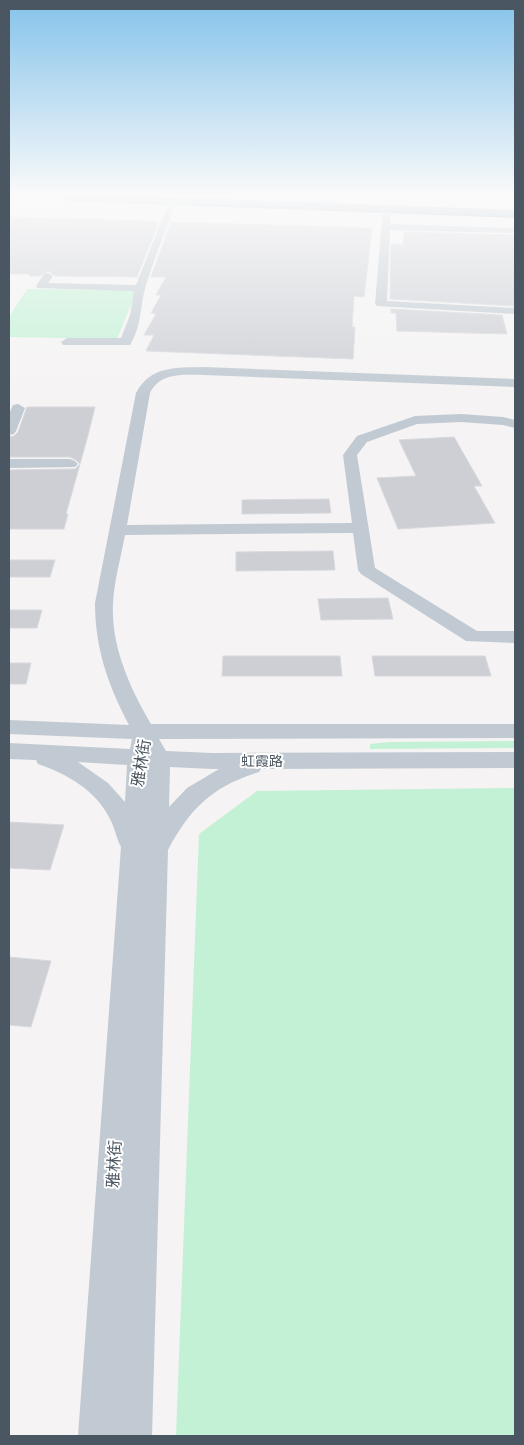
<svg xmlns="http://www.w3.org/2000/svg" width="524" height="1445" viewBox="0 0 524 1445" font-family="Rubik,'Noto Sans SC',sans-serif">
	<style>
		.green { fill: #c3f1d5 }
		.building { fill: #cdcfd5; stroke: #d7d9de }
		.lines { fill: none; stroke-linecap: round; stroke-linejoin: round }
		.highway-casing { stroke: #7690ad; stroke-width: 2 }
		.minor { fill: #c1cad2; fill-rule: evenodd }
		.highway { fill: #8ba5c1; fill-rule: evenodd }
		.labels { text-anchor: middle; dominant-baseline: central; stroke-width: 4; stroke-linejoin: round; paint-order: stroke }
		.street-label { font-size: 14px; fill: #4a5661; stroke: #fff }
		.near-street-label { font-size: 16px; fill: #4a5661; stroke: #fff }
	</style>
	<rect width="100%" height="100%" fill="#f5f3f3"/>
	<g class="green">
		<polygon points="27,289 137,290 117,339 9,337 9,317"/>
		<polygon points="515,741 515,748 370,749 370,744 390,742"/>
		<polygon points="515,788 515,1436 176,1436 199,834 257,791"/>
	</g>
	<g class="building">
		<polygon points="9,217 152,221 159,222 137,277 55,276 48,271 40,276 29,276 30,274 9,274"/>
		<polygon points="171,222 372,228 364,297 354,296 352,327 355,327 353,359 146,351 154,335 144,335 156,314 151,313 161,295 156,295 166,277 151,277"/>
		<polygon points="404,232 515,235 515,306 390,299 391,244 403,245"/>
		<polygon points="391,309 502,315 507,334 397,331 396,313 391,313"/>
		<polygon points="27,407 95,407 87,439 66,514 68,514 64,529 9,529 9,470 75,469 80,464 76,460 70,457 9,457 9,437 14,436 18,432"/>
		<polygon points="454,437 482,486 474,486 495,523 398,529 377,478 416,476 399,440"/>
		<polygon points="329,499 331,513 242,514 242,500"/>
		<polygon points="333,551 335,570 236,571 236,552"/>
		<polygon points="9,560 55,560 50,577 9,577"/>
		<polygon points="388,598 393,619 321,620 318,599"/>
		<polygon points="9,610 42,610 37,628 9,628"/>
		<polygon points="223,656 340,656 342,676 222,676"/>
		<polygon points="372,656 485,656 491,676 375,676"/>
		<polygon points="9,663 31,663 26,684 9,684"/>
		<polygon points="9,822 64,825 50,870 9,868"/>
		<polygon points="9,957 51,961 31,1027 9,1025"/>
	</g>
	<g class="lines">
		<g class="highway-casing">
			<polygon id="highway" points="61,197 143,197 515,211 515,217 67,200"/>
		</g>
		<g class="minor">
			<path d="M 171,197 L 178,198 C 167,227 155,256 146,285 C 140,305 142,326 130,345 L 63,345 L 61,342 L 67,338 L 121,338 L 130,315 L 134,291 L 37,288 L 36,286 L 44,274 L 48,273 L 53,276 L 48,283 L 136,285 Z"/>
			<polygon points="387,203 391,206 390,224 513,228 515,229 515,233 390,230 387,301 515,308 515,314 377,306 375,304 383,206"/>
			<path d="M 204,367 L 515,379 L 515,387 L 204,375 C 184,375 160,372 150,393 L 127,525 L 352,523 L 343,455 L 357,436 L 415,416 L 461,414 L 503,417 L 515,420 L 515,428 L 503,425 L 461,422 L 417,424 L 367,442 L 357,455 L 375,568 L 477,631 L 515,631 L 515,643 L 466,641 L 361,574 L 358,570 L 353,533 L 125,535 C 121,557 114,581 113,604 C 111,647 130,688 151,724 L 515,724 L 515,738 L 159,739 L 166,751 L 212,753 L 515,752 L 515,768 L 261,769 L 259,772 C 213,786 190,808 168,850 L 152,1436 L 78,1436 L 121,847 C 116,838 115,828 110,819 C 96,790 67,774 38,764 L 36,760 L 9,759 L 9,743 L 130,749 L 132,739 L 9,734 L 9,720 L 129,725 C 108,685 95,648 95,603 L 136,393 C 151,365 176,368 204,367 ZM 78,762 L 127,765 L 125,802 L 108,783 ZM 170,767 L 212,769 L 219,769 L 187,788 L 169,807 Z"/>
			<polygon points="18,404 25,408 16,431 14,434 9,435 9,414 13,405"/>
			<polygon points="70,459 75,461 78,464 75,467 9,468 9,459"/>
		</g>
		<use href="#highway" class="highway"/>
	</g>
	<linearGradient id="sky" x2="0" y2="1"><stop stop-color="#85c3ea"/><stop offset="0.49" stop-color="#fafafa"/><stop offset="1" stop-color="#fafafa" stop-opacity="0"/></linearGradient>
	<rect width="524" height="399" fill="url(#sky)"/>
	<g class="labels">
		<g class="street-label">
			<text x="262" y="761">虹霞路</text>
		</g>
		<g class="near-street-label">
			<text transform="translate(141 763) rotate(-81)">雅林街</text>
			<text transform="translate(114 1164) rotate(-87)">雅林街</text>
		</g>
	</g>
	<rect width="524" height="1445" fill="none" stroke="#4a5661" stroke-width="20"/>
</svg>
